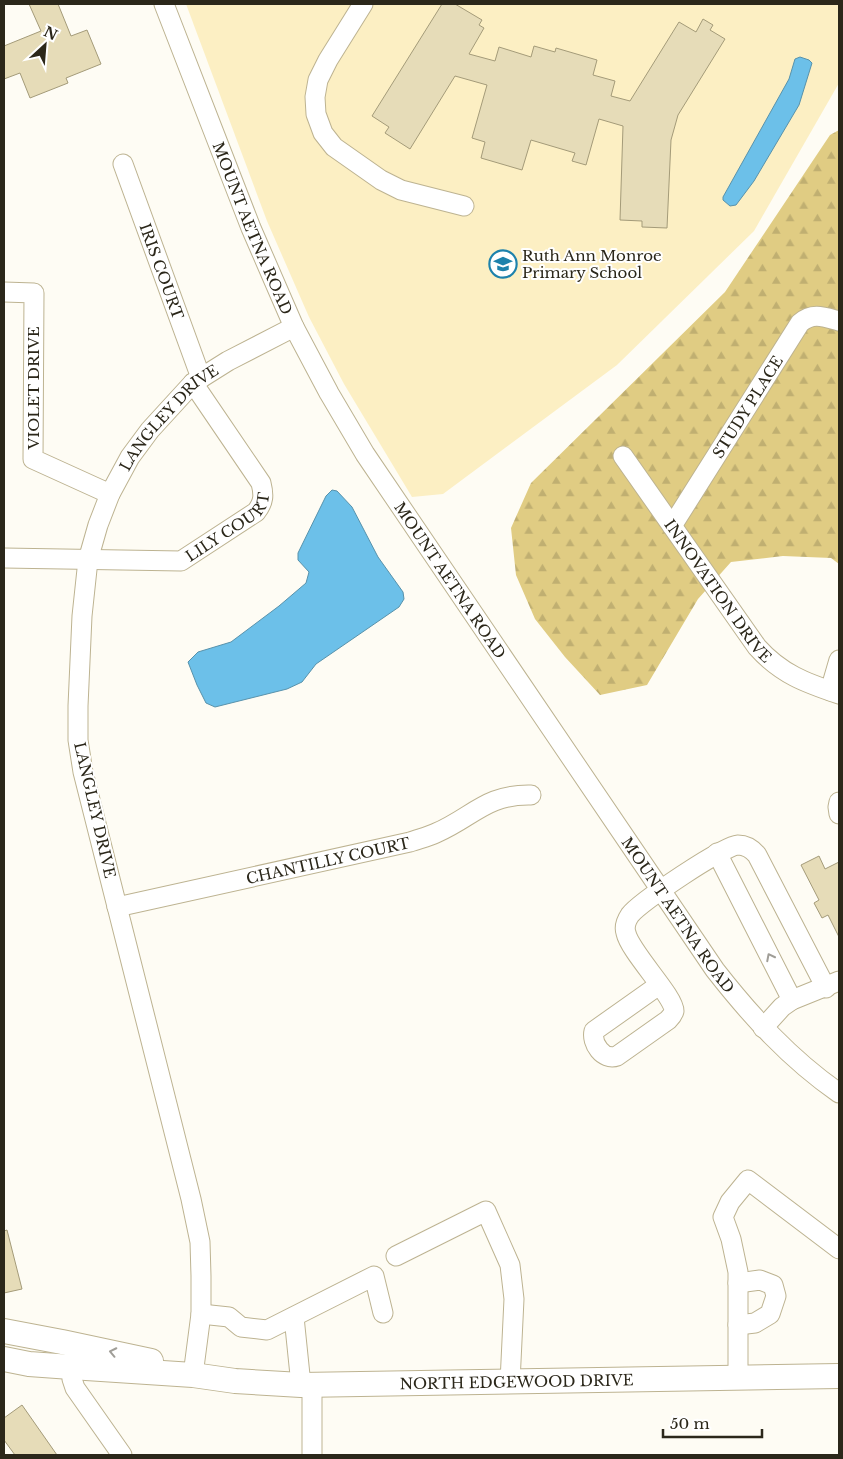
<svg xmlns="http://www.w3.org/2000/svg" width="843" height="1459" viewBox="0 0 843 1459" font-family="'Libre Baskerville',serif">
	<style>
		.built { fill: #fcefc3 }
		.forest { fill: url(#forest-firs) }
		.water { fill: #6cc0e9; stroke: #5892ab }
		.building { fill: #e6dcb8; stroke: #a49b79 }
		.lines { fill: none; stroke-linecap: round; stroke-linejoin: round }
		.minor-casing { stroke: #bdb391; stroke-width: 21 }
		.major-casing { stroke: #bdb391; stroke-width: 26 }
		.minor { stroke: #fff; stroke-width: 19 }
		.major { stroke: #fff; stroke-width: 24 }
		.oneway { stroke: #a09e98 }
		.labels { text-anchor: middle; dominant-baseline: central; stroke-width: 4; stroke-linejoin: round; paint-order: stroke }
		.street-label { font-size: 15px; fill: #2b271a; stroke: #fff }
		.poi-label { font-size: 15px; fill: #2b271a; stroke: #fff; text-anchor: start }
	</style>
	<defs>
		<pattern id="forest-firs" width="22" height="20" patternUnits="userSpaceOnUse" patternTransform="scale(1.25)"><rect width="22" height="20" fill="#e0cc83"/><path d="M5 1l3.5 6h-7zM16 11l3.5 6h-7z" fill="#c0af71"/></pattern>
	</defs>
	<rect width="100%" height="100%" fill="#fefcf4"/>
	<polygon class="built" points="186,4 839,4 839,83 754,231 617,365 443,494 412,497 344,384 309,317 267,221"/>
	<polygon class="forest" points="839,130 839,564 831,558 783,556 731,562 698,599 647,685 600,695 565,657 535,619 516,575 511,528 531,483 725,292 830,135"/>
	<g class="water">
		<polygon points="800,57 809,60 812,63 799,105 754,181 736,205 730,206 723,200 723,197 789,79 795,59"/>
		<polygon points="332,490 337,491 352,507 378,557 403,592 404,599 399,607 316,664 302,682 287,689 215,707 206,703 197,685 188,662 198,652 231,642 279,606 306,583 309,572 298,560 298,553 326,496"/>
	</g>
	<g class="building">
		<polygon points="29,4 58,4 71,36 87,30 101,64 66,78 68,83 30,98 20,73 4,79 4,46 41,31"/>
		<polygon points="442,4 455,4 482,20 479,25 484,28 469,54 495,61 499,47 531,57 534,46 555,52 556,48 597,60 593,75 615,81 611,96 630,101 679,22 696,32 703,19 713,25 710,30 725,39 678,115 671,140 667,228 642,227 642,221 620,220 623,126 599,119 586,165 572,161 575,153 531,140 522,170 481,158 485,142 472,138 487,85 455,76 410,149 385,133 389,127 372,116"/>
		<polygon points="819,856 825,869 839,862 839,937 828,915 822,918 814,903 819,900 801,865"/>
		<polygon points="7,1230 22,1289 4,1293 4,1231"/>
		<polygon points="22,1405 57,1455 15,1455 4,1440 4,1418"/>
	</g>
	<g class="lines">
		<g class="minor-casing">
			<g id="minor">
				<path id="s1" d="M 164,4 L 251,228 L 294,327 L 329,393 L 365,454 L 715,970 C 751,1016 790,1059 839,1093"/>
				<polyline points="363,4 328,60 318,80 315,97 316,114 323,133 334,147 381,180 401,190 464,206"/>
				<path id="s2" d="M 123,164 L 201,378"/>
				<polyline points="4,292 34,293 33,459 110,494"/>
				<path id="s3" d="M 623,456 L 757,647 C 781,674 806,683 839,694"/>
				<path id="s4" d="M 672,526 L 800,323 C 813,312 824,317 839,321"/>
				<path id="s5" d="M 4,558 L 181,561 L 256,512 C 264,502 264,495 261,483 L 193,383"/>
				<polyline points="830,691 839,660"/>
				<polyline points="839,802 838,807 839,814"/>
				<polyline points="717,853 792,1000"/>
				<path id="s6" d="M 117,907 L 410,842 C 418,839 428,837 436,833 C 473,817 486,794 531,795"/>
				<path d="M 659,985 L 594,1031 C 591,1043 603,1061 617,1056 L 668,1020 C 671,1017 673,1015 674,1011 C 674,996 630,952 626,933 C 624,927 626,921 630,915 C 640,902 723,846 738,845 C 746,845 752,849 757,855 L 826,988"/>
				<polyline points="763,1028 782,1007 792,1000 839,981"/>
				<polyline points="396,1256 486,1211 510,1265 514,1299 510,1382"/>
				<polyline points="201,1314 229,1317 241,1327 267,1330 374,1276 383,1313"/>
				<polyline points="294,1317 301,1385"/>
				<polyline points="738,1325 755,1323 770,1314 776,1296 773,1285 760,1280 738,1283"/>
				<polyline points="71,1367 72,1379 75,1388 122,1455"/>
				<path id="s7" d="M 193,1375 L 201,1314 L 201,1276 L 200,1242 L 191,1199 L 83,772 L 78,740 L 78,706 L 82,616 L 88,560 L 98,525 L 110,494 L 130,457 L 150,430 L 193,383 L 228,361 L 294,327"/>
				<polyline points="738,1378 738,1272 731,1239 723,1217 730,1202 748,1180 839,1249"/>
				<polyline points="312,1385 312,1455"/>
			</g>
		</g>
		<g class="major-casing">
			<g id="major">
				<polyline points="4,1331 62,1342 151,1361"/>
				<path id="s8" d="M 4,1359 L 29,1364 L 71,1367 L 193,1375 L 235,1381 L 301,1385 L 839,1376"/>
			</g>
		</g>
		<use href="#minor" class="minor"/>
		<use href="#major" class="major"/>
	</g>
	<defs><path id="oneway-chevron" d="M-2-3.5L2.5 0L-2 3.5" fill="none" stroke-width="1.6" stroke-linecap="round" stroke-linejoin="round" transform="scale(1.25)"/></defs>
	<g class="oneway">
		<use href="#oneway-chevron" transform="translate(770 957) rotate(-117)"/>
		<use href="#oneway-chevron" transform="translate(113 1352) rotate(-168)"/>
	</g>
	<defs>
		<g id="school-ring" transform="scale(1.4375)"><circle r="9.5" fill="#fff" stroke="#1d82ac" stroke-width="1.5"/><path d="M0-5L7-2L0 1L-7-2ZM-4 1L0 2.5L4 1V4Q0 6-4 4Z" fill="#1d82ac"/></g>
	</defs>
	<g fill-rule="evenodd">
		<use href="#school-ring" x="503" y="264"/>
	</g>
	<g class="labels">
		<g class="street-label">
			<text stroke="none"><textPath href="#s1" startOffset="241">MOUNT AETNA ROAD</textPath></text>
			<text stroke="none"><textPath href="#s2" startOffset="114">IRIS COURT</textPath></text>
			<text transform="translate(33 388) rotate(-90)">VIOLET DRIVE</text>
			<text stroke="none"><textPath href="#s4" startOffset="141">STUDY PLACE</textPath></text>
			<text stroke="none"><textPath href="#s7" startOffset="998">LANGLEY DRIVE</textPath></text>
			<text stroke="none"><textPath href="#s5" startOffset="236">LILY COURT</textPath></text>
			<text stroke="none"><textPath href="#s1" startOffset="646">MOUNT AETNA ROAD</textPath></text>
			<text stroke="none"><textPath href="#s3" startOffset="165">INNOVATION DRIVE</textPath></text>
			<text transform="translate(95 810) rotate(77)">LANGLEY DRIVE</text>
			<text stroke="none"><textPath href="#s6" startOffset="216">CHANTILLY COURT</textPath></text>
			<text stroke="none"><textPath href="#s1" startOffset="1051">MOUNT AETNA ROAD</textPath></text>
			<text stroke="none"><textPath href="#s8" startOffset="514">NORTH EDGEWOOD DRIVE</textPath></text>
		</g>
		<g class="poi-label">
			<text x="522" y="255">Ruth Ann Monroe<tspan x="522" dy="17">Primary School</tspan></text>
		</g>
	</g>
	<rect width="843" height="1459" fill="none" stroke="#2b271a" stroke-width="10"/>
	<g transform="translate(45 45) rotate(26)" stroke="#ffffff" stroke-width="4" paint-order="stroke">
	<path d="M0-4L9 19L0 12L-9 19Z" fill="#2b271a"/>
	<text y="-8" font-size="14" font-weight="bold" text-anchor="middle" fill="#2b271a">N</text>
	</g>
	<path d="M663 1429v8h99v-8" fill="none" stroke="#2b271a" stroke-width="2.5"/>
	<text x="670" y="1429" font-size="15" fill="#2b271a" stroke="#ffffff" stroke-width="4" paint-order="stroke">50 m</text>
</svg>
